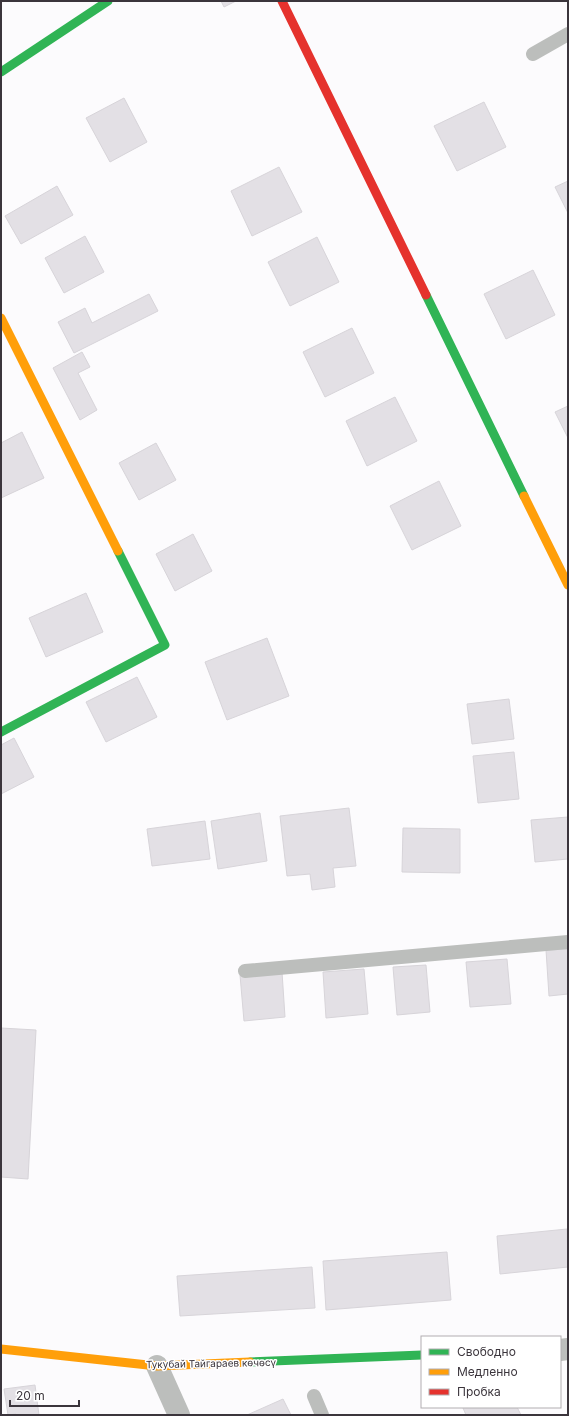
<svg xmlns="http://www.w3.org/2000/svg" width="569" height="1416" viewBox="0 0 569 1416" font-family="Inter,sans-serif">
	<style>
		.building { fill: #e3e0e5; stroke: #d7d4d9 }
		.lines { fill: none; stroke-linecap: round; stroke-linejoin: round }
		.lane { stroke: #bcbebc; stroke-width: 14 }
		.street { stroke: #bcbebc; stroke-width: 22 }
		.fast { stroke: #30b455; stroke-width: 9 }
		.slow { stroke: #ff9f0a; stroke-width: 9 }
		.jam { stroke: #e5322d; stroke-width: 9 }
		.labels { text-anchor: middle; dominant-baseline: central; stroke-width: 3; stroke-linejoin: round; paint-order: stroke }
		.street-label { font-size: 10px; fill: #3b353c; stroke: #fff }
	</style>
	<rect width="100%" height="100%" fill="#fcfbfd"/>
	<g class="building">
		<polygon points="221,1 236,1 224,7"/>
		<polygon points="124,98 147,142 110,162 86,118"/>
		<polygon points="484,102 506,147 457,171 434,126"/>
		<polygon points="279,167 302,212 252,236 231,191"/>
		<polygon points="568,181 568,213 555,187"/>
		<polygon points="57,186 73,215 21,244 5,216"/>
		<polygon points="85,236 104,272 64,293 45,258"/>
		<polygon points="317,237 339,282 290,306 268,262"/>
		<polygon points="533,270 555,315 506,339 484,294"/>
		<polygon points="149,294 158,311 74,353 58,322 85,308 92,323"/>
		<polygon points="352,328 374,373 325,397 303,352"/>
		<polygon points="82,352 90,367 78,373 97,410 80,420 53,368"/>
		<polygon points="395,397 417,441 367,466 346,421"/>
		<polygon points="568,406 568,438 555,412"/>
		<polygon points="22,432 44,478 1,498 1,443"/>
		<polygon points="156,443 176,480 139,500 119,463"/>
		<polygon points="439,481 461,526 412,550 390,506"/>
		<polygon points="193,534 212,571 175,591 156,554"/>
		<polygon points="86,593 103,632 46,657 29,618"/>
		<polygon points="267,638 289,696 227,720 205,662"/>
		<polygon points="137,677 157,717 106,742 86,702"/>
		<polygon points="509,699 514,739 472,744 467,704"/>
		<polygon points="14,738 34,777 1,794 1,745"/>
		<polygon points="514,752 519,799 478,803 473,756"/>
		<polygon points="349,808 356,866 333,868 335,887 312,890 310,874 287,876 280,816"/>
		<polygon points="260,813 267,861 218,869 211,821"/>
		<polygon points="568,817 568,859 535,862 531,820"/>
		<polygon points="205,821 210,859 152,866 147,829"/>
		<polygon points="403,828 460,829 460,873 402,872"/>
		<polygon points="568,949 568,994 549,996 546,950"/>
		<polygon points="507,959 511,1004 470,1007 466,962"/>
		<polygon points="426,965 430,1012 397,1015 393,967"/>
		<polygon points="364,969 368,1014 326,1018 323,972"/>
		<polygon points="282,972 285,1017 244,1021 240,975"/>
		<polygon points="1,1028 36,1030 28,1179 1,1177"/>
		<polygon points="567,1229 568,1267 500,1274 497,1236"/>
		<polygon points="447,1252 451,1300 326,1310 323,1261"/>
		<polygon points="312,1267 315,1308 180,1316 177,1276"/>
		<polygon points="35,1385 39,1415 16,1415 16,1414 8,1415 4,1389"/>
		<polygon points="283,1399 291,1415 247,1415"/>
		<polygon points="464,1407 517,1407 521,1415 466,1415 463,1408"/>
	</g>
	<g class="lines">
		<g class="lane">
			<polyline points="533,54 568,34"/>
			<polyline points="245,971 568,942"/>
			<polyline points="314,1396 322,1415"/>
		</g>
		<g class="street">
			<polyline points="560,1350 568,1349"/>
			<polyline points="157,1366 179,1415"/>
		</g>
		<g class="fast">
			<polyline points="1,72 108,1"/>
			<polyline points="426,295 524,496"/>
			<polyline points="1,732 165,645 118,551"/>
			<polyline points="250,1362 422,1355"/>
		</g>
		<g class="slow">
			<polyline points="1,318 118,551"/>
			<polyline points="524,496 568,585"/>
			<polyline points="1,1349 157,1366 250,1362"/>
		</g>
		<polyline class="jam" points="282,1 426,295"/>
	</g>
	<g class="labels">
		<g class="street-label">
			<text transform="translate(211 1363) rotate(-1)">Тукубай Тайгараев көчөсү</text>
		</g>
	</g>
	<rect width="569" height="1416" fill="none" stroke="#3b353c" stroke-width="4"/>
	<rect x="421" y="1336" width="140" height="72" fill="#ffffff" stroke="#b1aeb1"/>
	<rect x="429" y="1349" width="20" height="6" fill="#30b455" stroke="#b1aeb1"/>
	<text x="457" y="1356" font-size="12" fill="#3b353c">Свободно</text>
	<rect x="429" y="1369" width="20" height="6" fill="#ff9f0a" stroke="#b1aeb1"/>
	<text x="457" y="1376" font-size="12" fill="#3b353c">Медленно</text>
	<rect x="429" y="1389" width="20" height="6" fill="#e5322d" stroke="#b1aeb1"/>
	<text x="457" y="1396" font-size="12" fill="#3b353c">Пробка</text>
	<path d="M10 1400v6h69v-6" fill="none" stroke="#3b353c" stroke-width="2"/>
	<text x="16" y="1400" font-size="12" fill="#3b353c" stroke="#ffffff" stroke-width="3" paint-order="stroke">20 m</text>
</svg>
